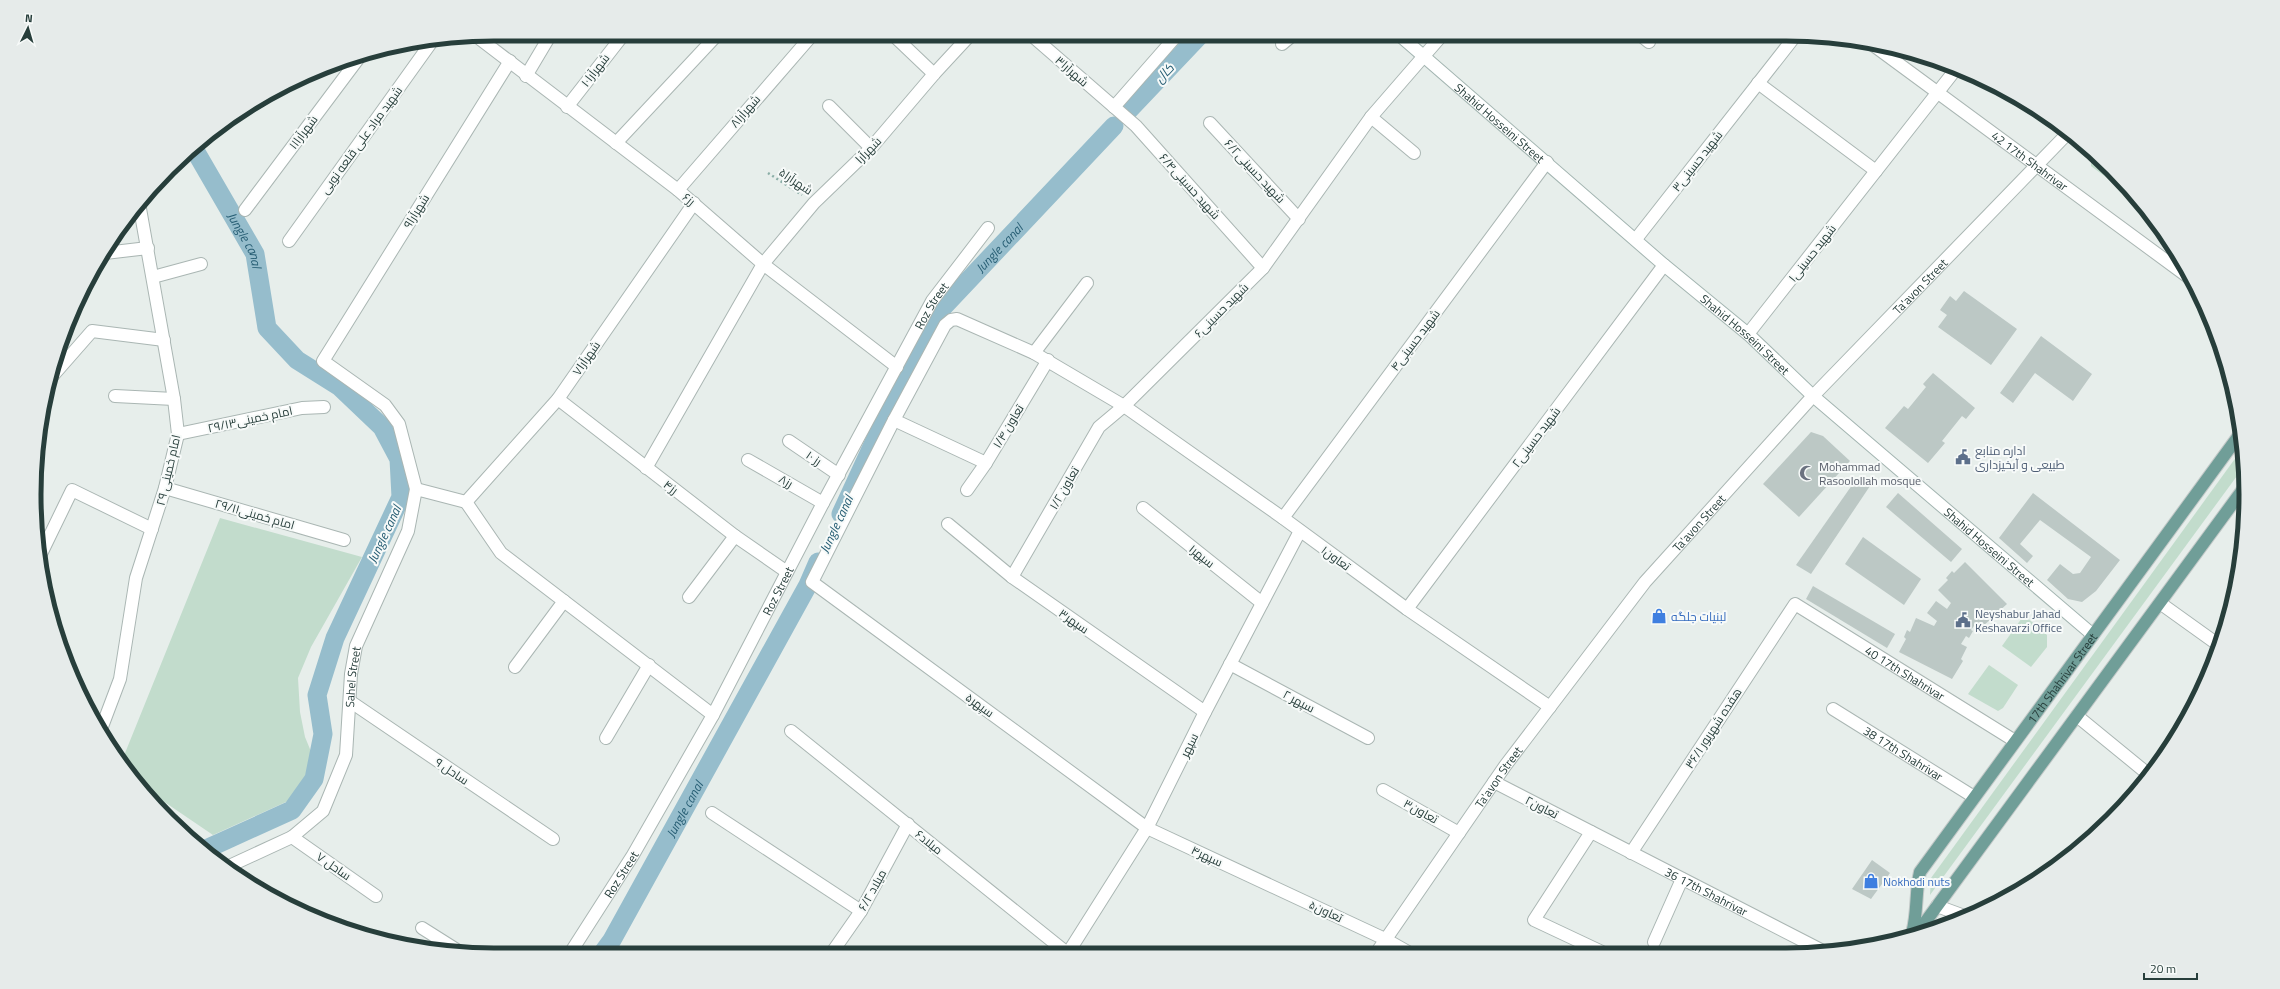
<svg xmlns="http://www.w3.org/2000/svg" width="2280" height="989" viewBox="0 0 2280 989" font-family="'Titillium Web',Cairo,sans-serif">
	<style>
		.green { fill: #c2dccc }
		.lines { fill: none; stroke-linecap: round; stroke-linejoin: round }
		.canal { stroke: #96bdcc; stroke-width: 19 }
		.building { fill: #bcc8c5 }
		.minor-casing { stroke: #aab6b3; stroke-width: 14 }
		.tertiary-casing { stroke: #aab6b3; stroke-width: 14 }
		.secondary-casing { stroke: #a3b5b1; stroke-width: 14 }
		.primary-casing { stroke: #c3c9c8; stroke-width: 14 }
		.path { stroke: #8baea7; stroke-width: 2.5; stroke-dasharray: 2 3; stroke-linecap: butt }
		.minor { stroke: #fff; stroke-width: 12 }
		.tertiary { stroke: #fff; stroke-width: 12 }
		.secondary { stroke: #fff; stroke-width: 12 }
		.primary { stroke: #709e98; stroke-width: 12 }
		.labels { text-anchor: middle; dominant-baseline: central; stroke-width: 4; stroke-linejoin: round; paint-order: stroke }
		.street-label { font-size: 12px; fill: #273e3b; stroke: #f7faf9 }
		.service-label { font-size: 12px; fill: #4e5e75; stroke: #f7faf9; text-anchor: start }
		.worship-label { font-size: 12px; fill: #5b616d; stroke: #f7faf9; text-anchor: start }
		.shop-label { font-size: 12px; fill: #366cbe; stroke: #f7faf9; text-anchor: start }
		.water-label { font-size: 13px; font-style: italic; fill: #275e74; stroke: #f7faf9 }
		.rim { fill: none; stroke: #273e3b; stroke-width: 5 }
	</style>
	<rect width="100%" height="100%" fill="#e7eeeb"/>
	<g class="green">
		<polygon points="2091,150 2142,204 2091,166"/>
		<polygon points="2242,449 2245,465 1930,895 1931,878"/>
		<polygon points="220,518 362,557 311,647 298,678 300,712 305,737 312,754 305,777 288,801 213,835 138,784 121,763"/>
		<polygon points="2024,615 2047,635 2047,647 2031,667 2002,646"/>
		<polygon points="1989,665 2018,685 2003,708 1998,711 1968,694"/>
	</g>
	<g class="lines">
		<g class="canal">
			<polyline points="1127,112 1201,34"/>
			<path id="s1" d="M 193,147 L 255,254 L 267,328 L 297,360 L 340,387 L 382,427 L 399,459 L 401,497 L 335,638 L 317,695 L 323,734 L 314,779 L 292,810 L 204,850"/>
			<path id="s2" d="M 841,514 L 930,321 L 1114,126"/>
			<path id="s3" d="M 601,955 L 612,940 L 808,585 L 818,562"/>
		</g>
	</g>
	<g class="building">
		<polygon points="1964,291 2017,329 1991,365 1938,327 1947,315 1940,310 1950,296 1956,301"/>
		<polygon points="2041,336 2092,374 2073,401 2035,373 2013,403 2000,393"/>
		<polygon points="1933,373 1975,408 1966,419 1962,416 1942,441 1945,443 1928,463 1885,428 1904,406 1908,409 1926,387 1923,384"/>
		<polygon points="1811,432 1823,436 1850,461 1799,517 1763,484"/>
		<polygon points="1857,478 1870,486 1811,574 1796,565"/>
		<polygon points="1898,493 1962,549 1951,562 1886,507"/>
		<polygon points="2033,493 2120,560 2096,591 2082,602 2068,599 2047,580 2060,564 2073,574 2080,573 2091,557 2040,520 2020,544 2033,556 2027,563 1999,538"/>
		<polygon points="1863,537 1921,579 1904,605 1845,564"/>
		<polygon points="1965,562 2007,604 1997,613 1999,615 1993,620 1992,618 1983,626 1977,622 1971,630 1973,631 1969,638 1966,636 1961,644 1967,647 1961,659 1963,661 1952,679 1899,652 1906,639 1904,637 1907,630 1910,632 1916,618 1934,626 1937,621 1927,613 1936,601 1947,609 1951,603 1938,590 1948,580 1946,578 1952,571 1954,573"/>
		<polygon points="1813,586 1895,634 1887,648 1806,599"/>
		<polygon points="1872,860 1890,873 1871,899 1852,889"/>
	</g>
	<g class="lines">
		<g class="minor-casing">
			<g id="minor">
				<polyline points="892,34 934,74"/>
				<polyline points="1030,34 1136,126 1263,268"/>
				<polyline points="1639,34 1649,42"/>
				<polyline points="476,36 678,190 763,264 897,367"/>
				<path id="s4" d="M 1869,42 L 2191,279"/>
				<polyline points="1282,44 1294,34"/>
				<polyline points="526,76 551,34"/>
				<polyline points="1758,83 1876,171"/>
				<polyline points="829,106 871,148"/>
				<polyline points="567,107 624,34"/>
				<polyline points="1114,107 1178,34"/>
				<polyline points="1371,117 1414,153"/>
				<polyline points="1210,123 1299,219"/>
				<polyline points="201,142 204,139"/>
				<polyline points="616,143 718,34"/>
				<polyline points="678,190 813,34"/>
				<polyline points="245,210 361,55"/>
				<polyline points="1636,239 1796,35"/>
				<polyline points="289,241 433,40"/>
				<polyline points="105,253 148,248"/>
				<polyline points="153,277 201,264"/>
				<polyline points="1748,334 1956,69"/>
				<polyline points="1034,353 1087,283"/>
				<polyline points="49,380 92,331 164,340"/>
				<polyline points="115,396 174,399"/>
				<polyline points="558,399 735,536 787,572"/>
				<polyline points="894,420 986,463"/>
				<polyline points="178,434 302,408 324,407"/>
				<polyline points="789,441 839,475"/>
				<polyline points="748,460 823,503"/>
				<polyline points="646,468 763,264 814,203 871,148 934,74 971,34"/>
				<polyline points="165,488 344,540"/>
				<polyline points="416,489 399,424 385,405 323,361 510,61"/>
				<polyline points="967,490 986,463 1048,360"/>
				<polyline points="466,502 558,399 694,203"/>
				<polyline points="466,502 501,553 713,715"/>
				<polyline points="1143,508 1262,603"/>
				<polyline points="1283,518 1547,162"/>
				<polyline points="948,524 1012,577 1205,712"/>
				<polyline points="40,556 72,490 152,529"/>
				<polyline points="1012,577 1099,427 1124,406 1263,268 1371,117 1443,34"/>
				<polyline points="689,597 735,536"/>
				<polyline points="2160,603 2220,646"/>
				<polyline points="1407,609 1664,265"/>
				<polyline points="1230,664 1368,738"/>
				<polyline points="515,667 564,601"/>
				<polyline points="351,702 553,839"/>
				<path id="s5" d="M 1833,709 L 1974,797"/>
				<polyline points="791,731 1067,953"/>
				<polyline points="100,732 120,679 136,578 165,488 178,434 174,399 139,203"/>
				<polyline points="606,738 649,665"/>
				<path id="s6" d="M 1494,782 L 1823,951"/>
				<polyline points="1383,790 1459,833"/>
				<polyline points="712,813 861,911"/>
				<polyline points="1591,832 1534,920 1602,952"/>
				<polyline points="292,837 376,896"/>
				<path id="s7" d="M 1631,853 L 1795,604 L 2015,741"/>
				<path id="s8" d="M 227,867 L 292,837 L 323,811 L 346,755 L 351,674 L 356,646 L 408,531 L 416,489 L 466,502"/>
				<polyline points="1937,906 1967,917"/>
				<polyline points="422,928 460,952"/>
				<polyline points="1654,942 1682,879"/>
				<polyline points="1408,952 1385,939 1147,828 812,582 894,420 945,325 951,320 957,319 1034,353 1124,406 1283,518 1407,609 1550,707"/>
				<polyline points="1068,953 1147,828 1205,712 1300,531"/>
				<polyline points="831,954 861,911 908,824"/>
				<path id="s9" d="M 569,955 L 633,855 L 713,715 L 823,503 L 932,301 L 988,228"/>
			</g>
		</g>
		<g class="tertiary-casing">
			<g id="tertiary">
				<polyline points="2077,716 2148,774"/>
				<path id="s10" d="M 1377,952 L 1505,766 L 1645,582 L 1813,396 L 2068,133"/>
			</g>
		</g>
		<g class="secondary-casing">
			<g id="secondary">
				<path id="s11" d="M 1398,34 L 1664,265 L 1748,334 L 1813,396 L 2093,635"/>
			</g>
		</g>
		<g class="primary-casing">
			<g id="primary">
				<polyline points="1918,932 2244,488"/>
				<path id="s12" d="M 1912,933 C 1918,913 1915,892 1920,872 L 2240,434"/>
			</g>
		</g>
		<polyline class="path" points="768,173 802,195"/>
		<use href="#minor" class="minor"/>
		<use href="#tertiary" class="tertiary"/>
		<use href="#secondary" class="secondary"/>
		<use href="#primary" class="primary"/>
	</g>
	<defs>
		<g id="civic-bare" transform="scale(1.2)"><path d="M-.6-6.5H3V-4.5H.6V-3L4-1V1h2V6H-6V1h2V-1L-.6-3ZM-1.2 2.5V6h2.4V2.5Z" fill="#5c6f8a" stroke="#f7faf9" stroke-width="2.5" paint-order="stroke"/></g>
		<g id="mosque-bare" transform="scale(1.2)"><path d="M3.5-4.9A6 6 0 1 0 3.5 4.9A5 5 0 1 1 3.5-4.9Z" fill="#6b7280" stroke="#f7faf9" stroke-width="2.5" paint-order="stroke"/></g>
		<g id="shop-bare" transform="scale(1.2)"><path d="M-5-2.5h2.3a2.7 3.5 0 0 1 5.4 0H5L5.5 6h-11ZM-1.5-2.5h3a1.5 2.3 0 0 0-3 0Z" fill="#3f7fe0" stroke="#f7faf9" stroke-width="2.5" paint-order="stroke"/></g>
	</defs>
	<g fill-rule="evenodd">
		<use href="#civic-bare" x="1963" y="457"/>
		<use href="#mosque-bare" x="1807" y="473"/>
		<use href="#shop-bare" x="1659" y="616"/>
		<use href="#civic-bare" x="1963" y="620"/>
		<use href="#shop-bare" x="1871" y="881"/>
	</g>
	<g class="labels">
		<g class="street-label">
			<text transform="translate(595 70) rotate(-52)">شهرآرا۱۰</text>
			<text transform="translate(1072 71) rotate(41)">شهرآرا۳</text>
			<text transform="translate(745 111) rotate(-49)">شهرآرا۸</text>
			<text stroke="none"><textPath href="#s11" startOffset="135">Shahid Hosseini Street</textPath></text>
			<text transform="translate(303 132) rotate(-53)">شهرآرا۱۱</text>
			<text transform="translate(361 140) rotate(-54)">شهید مراد علی قلعه نویی</text>
			<text transform="translate(868 150) rotate(-46)">شهرآرا</text>
			<text transform="translate(1697 161) rotate(-52)">شهید حسینی۳</text>
			<text stroke="none"><textPath href="#s4" startOffset="200">42 17th Shahrivar</textPath></text>
			<text transform="translate(1255 171) rotate(47)">شهید حسینی۶/۲</text>
			<text transform="translate(796 181) rotate(34)">شهرآرا۵</text>
			<text transform="translate(1190 186) rotate(48)">شهید حسینی۶/۴</text>
			<text transform="translate(689 199) rotate(39)">رز۶</text>
			<text transform="translate(416 211) rotate(-58)">شهرآرا۹</text>
			<text transform="translate(1812 253) rotate(-52)">شهید حسینی۱</text>
			<text stroke="none"><textPath href="#s10" startOffset="861">Ta'avon Street</textPath></text>
			<text stroke="none"><textPath href="#s9" startOffset="744">Roz Street</textPath></text>
			<text transform="translate(1221 310) rotate(-45)">شهید حسینی۶</text>
			<text stroke="none"><textPath href="#s11" startOffset="459">Shahid Hosseini Street</textPath></text>
			<text transform="translate(1415 340) rotate(-53)">شهید حسینی۴</text>
			<text transform="translate(586 358) rotate(-55)">شهرآرا۷</text>
			<text transform="translate(250 419) rotate(-12)">امام خمینی۲۹/۱۳</text>
			<text transform="translate(1008 426) rotate(-59)">تعاون ۱/۴</text>
			<text transform="translate(1536 437) rotate(-53)">شهید حسینی۲</text>
			<text transform="translate(814 458) rotate(34)">رز ۱۰</text>
			<text transform="translate(168 470) rotate(-77)">امام خمینی ۲۹</text>
			<text transform="translate(786 481) rotate(30)">رز۸</text>
			<text transform="translate(671 487) rotate(37)">رز۴</text>
			<text transform="translate(1064 488) rotate(-60)">تعاون ۱/۲</text>
			<text transform="translate(255 514) rotate(16)">امام خمینی۲۹/۱۱</text>
			<text stroke="none"><textPath href="#s10" startOffset="537">Ta'avon Street</textPath></text>
			<text stroke="none"><textPath href="#s11" startOffset="783">Shahid Hosseini Street</textPath></text>
			<text transform="translate(1202 556) rotate(39)">سپهر۱</text>
			<text transform="translate(1336 558) rotate(36)">تعاون۱</text>
			<text stroke="none"><textPath href="#s9" startOffset="420">Roz Street</textPath></text>
			<text transform="translate(1074 621) rotate(35)">سپهر۳</text>
			<text stroke="none"><textPath href="#s7" startOffset="428">40 17th Shahrivar</textPath></text>
			<text stroke="none"><textPath href="#s8" startOffset="251">Sahel Street</textPath></text>
			<text stroke="none"><textPath href="#s12" startOffset="302">17th Shahrivar Street</textPath></text>
			<text transform="translate(1299 701) rotate(28)">سپهر ۲</text>
			<text transform="translate(980 705) rotate(36)">سپهر۵</text>
			<text transform="translate(1713 728) rotate(-57)">هفده شهریور ۳۶/۱</text>
			<text transform="translate(1189 745) rotate(-64)">سپهر</text>
			<text stroke="none"><textPath href="#s5" startOffset="83">38 17th Shahrivar</textPath></text>
			<text transform="translate(452 771) rotate(34)">ساحل ۹</text>
			<text stroke="none"><textPath href="#s10" startOffset="213">Ta'avon Street</textPath></text>
			<text transform="translate(1542 807) rotate(27)">تعاون۲</text>
			<text transform="translate(1421 811) rotate(29)">تعاون۳</text>
			<text transform="translate(929 842) rotate(39)">میلاد۶</text>
			<text transform="translate(1207 856) rotate(25)">سپهر۴</text>
			<text transform="translate(334 866) rotate(35)">ساحل ۷</text>
			<text stroke="none"><textPath href="#s9" startOffset="96">Roz Street</textPath></text>
			<text transform="translate(872 890) rotate(-61)">میلاد ۶/۲</text>
			<text stroke="none"><textPath href="#s6" startOffset="239">36 17th Shahrivar</textPath></text>
			<text transform="translate(1326 911) rotate(25)">تعاون۵</text>
		</g>
		<g class="service-label">
			<text x="1975" y="450">اداره منابع<tspan x="1975" dy="14">طبیعی و آبخیزداری</tspan></text>
			<text x="1975" y="613">Neyshabur Jahad<tspan x="1975" dy="14">Keshavarzi Office</tspan></text>
		</g>
		<g class="worship-label">
			<text x="1819" y="466">Mohammad<tspan x="1819" dy="14">Rasoolollah mosque</tspan></text>
		</g>
		<g class="shop-label">
			<text x="1671" y="616">لبنیات جلگه</text>
			<text x="1883" y="881">Nokhodi nuts</text>
		</g>
		<g class="water-label">
			<text transform="translate(1164 73) rotate(-47)">کال</text>
			<text stroke="none"><textPath href="#s1" startOffset="107">Jungle canal</textPath></text>
			<text stroke="none"><textPath href="#s2" startOffset="313">Jungle canal</textPath></text>
			<text transform="translate(836 524) rotate(-65)">Jungle canal</text>
			<text transform="translate(384 534) rotate(-65)">Jungle canal</text>
			<text stroke="none"><textPath href="#s3" startOffset="168">Jungle canal</textPath></text>
		</g>
	</g>
	<path d="M0 0H2280V989H0ZM494 41H1786A453 453 0 0 1 2239 494V495A453 453 0 0 1 1786 948H494A453 453 0 0 1 41 495V494A453 453 0 0 1 494 41Z" fill="#e6ebea" fill-rule="evenodd"/>
	<path class="rim" d="M494 41H1786A453 453 0 0 1 2239 494V495A453 453 0 0 1 1786 948H494A453 453 0 0 1 41 495V494A453 453 0 0 1 494 41Z"/>
	<g transform="translate(28 28) rotate(5)" stroke="#f7faf9" stroke-width="3" paint-order="stroke">
	<path d="M0-3L7 15L0 10L-7 15Z" fill="#273e3b"/>
	<text y="-6" font-size="11" font-weight="bold" text-anchor="middle" fill="#273e3b">N</text>
	</g>
	<path d="M2144 973v6h53v-6" fill="none" stroke="#273e3b" stroke-width="2"/>
	<text x="2150" y="973" font-size="12" fill="#273e3b" stroke="#f7faf9" stroke-width="3" paint-order="stroke">20 m</text>
</svg>
